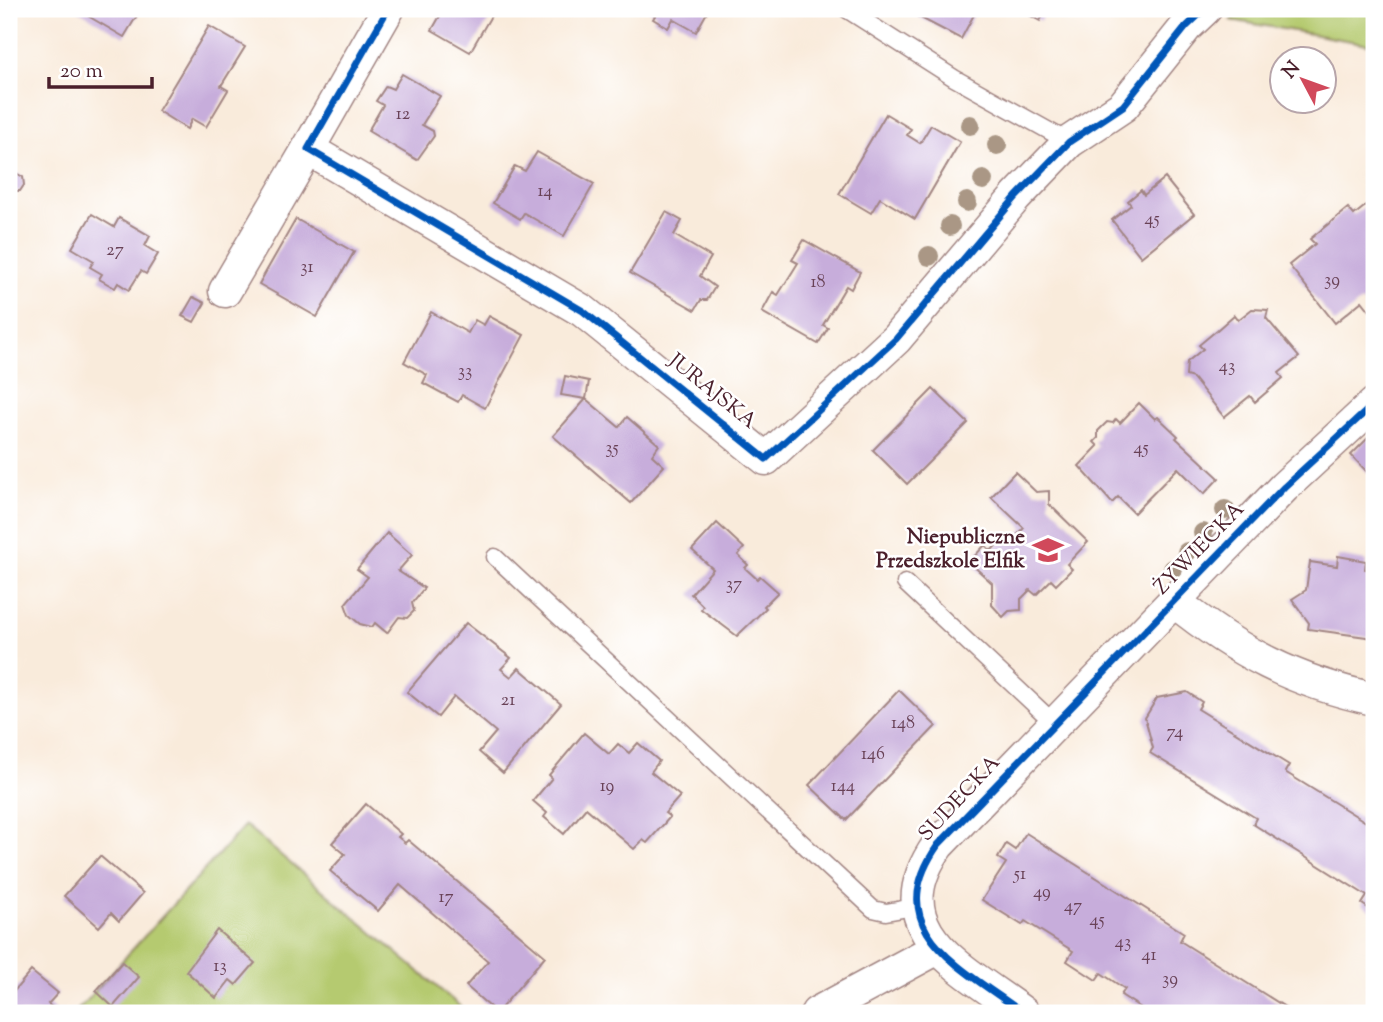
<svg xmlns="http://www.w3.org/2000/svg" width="1383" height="1022" viewBox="0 0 1383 1022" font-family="'Sorts Mill Goudy',serif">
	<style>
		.green { fill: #b5ca6f; stroke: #80744d; stroke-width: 2 }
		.building { fill: #c7addb }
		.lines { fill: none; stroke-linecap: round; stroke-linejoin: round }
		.lane-casing { stroke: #a28583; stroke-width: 19 }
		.street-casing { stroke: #a28583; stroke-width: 35 }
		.lane { stroke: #fff; stroke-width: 16 }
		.street { stroke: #fff; stroke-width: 32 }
		.cycleway-casing { stroke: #fff; stroke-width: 11 }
		.cycleway { stroke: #0057b8; stroke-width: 7 }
		.tree { fill: #aa9785 }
		.labels { text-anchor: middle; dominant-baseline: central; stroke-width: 5; stroke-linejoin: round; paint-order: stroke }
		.number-label { font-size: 18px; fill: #694257 }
		.street-label { font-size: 21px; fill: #4a1f2b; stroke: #fff }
		.poi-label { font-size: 21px; font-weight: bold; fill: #4a1f2b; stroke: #fff; text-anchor: end }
	</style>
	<rect width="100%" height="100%" fill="#fff"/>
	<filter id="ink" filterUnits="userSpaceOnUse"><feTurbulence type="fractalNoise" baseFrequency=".0143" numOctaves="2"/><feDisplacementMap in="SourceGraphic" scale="14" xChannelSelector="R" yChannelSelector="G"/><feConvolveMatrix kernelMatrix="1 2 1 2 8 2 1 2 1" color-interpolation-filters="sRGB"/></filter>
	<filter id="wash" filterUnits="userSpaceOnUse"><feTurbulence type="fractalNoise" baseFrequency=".00686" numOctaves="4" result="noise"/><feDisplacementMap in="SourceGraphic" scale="28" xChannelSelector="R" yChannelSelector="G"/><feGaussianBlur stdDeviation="1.57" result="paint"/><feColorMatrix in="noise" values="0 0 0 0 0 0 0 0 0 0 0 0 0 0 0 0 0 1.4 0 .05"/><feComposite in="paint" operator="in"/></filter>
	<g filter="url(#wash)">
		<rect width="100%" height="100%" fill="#f9ebdb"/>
		<g class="green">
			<polygon points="1240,9 1374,9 1374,45 1231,20"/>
			<polygon points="245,825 468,1013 75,1013"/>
		</g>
		<g id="blocks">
			<g class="building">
				<polygon points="76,9 141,9 124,37"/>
				<polygon points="444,9 495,9 470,52 432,30"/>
				<polygon points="647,9 709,9 696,32 673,19 668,28 653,19 656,14"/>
				<polygon points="921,9 977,9 961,39 917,16"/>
				<polygon points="1018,9 1047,9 1040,21"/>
				<polygon points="209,26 245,47 221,86 228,90 206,127 192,119 187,129 158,111"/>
				<polygon points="402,74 440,96 422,125 433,131 434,136 417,160 368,131 383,105 376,101 386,86 393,89"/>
				<polygon points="886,114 911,129 907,135 920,143 931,125 960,142 915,219 880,198 871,213 839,194"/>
				<polygon points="537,152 594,184 564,236 524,213 520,219 493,203 515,166 525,171"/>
				<polygon points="9,169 23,177 24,185 20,191 9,191"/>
				<polygon points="1165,178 1194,214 1141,257 1112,220 1131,205 1128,201 1141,190 1144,195"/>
				<polygon points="1374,199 1374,316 1362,301 1335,323 1289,265 1315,244 1310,239 1348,208 1354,215"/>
				<polygon points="666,212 682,221 674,235 711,257 700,276 715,287 707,300 701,300 695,310 630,273"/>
				<polygon points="92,214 114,227 119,218 150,236 145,246 158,254 146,274 141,271 129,290 118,283 115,288 99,279 102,274 90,267 94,261 72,248"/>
				<polygon points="296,219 354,252 317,317 259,284"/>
				<polygon points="804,240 860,272 851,289 846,286 823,325 828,328 818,344 762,312 773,292 778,295 798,263 792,260"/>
				<polygon points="193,297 205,303 194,322 182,316"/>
				<polygon points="1252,309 1268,310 1266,318 1299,357 1279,373 1283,378 1255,402 1250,396 1224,417 1193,378 1186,376 1187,362 1203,349 1199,345 1217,330 1234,315 1238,320"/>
				<polygon points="431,312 468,333 475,320 484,325 489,316 524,335 485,408 462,395 458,402 423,383 427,375 404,362"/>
				<polygon points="565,376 589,381 586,399 561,395"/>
				<polygon points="933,389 968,423 907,484 873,450"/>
				<polygon points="586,399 619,427 627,417 659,445 652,455 664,466 631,503 553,436"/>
				<polygon points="1139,403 1155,419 1158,417 1178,436 1176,438 1219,478 1204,494 1178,468 1134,513 1118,497 1112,503 1079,466 1098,446 1094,442 1098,438 1098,431 1107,422 1113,423 1116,419 1120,423"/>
				<polygon points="1374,432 1374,469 1369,474 1351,455"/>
				<polygon points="1015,472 1036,492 1049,491 1049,504 1088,542 1067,564 1072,569 1056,585 1051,580 1036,595 1030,590 1021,599 1021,610 1009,611 1003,617 992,605 992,583 969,562 985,545 991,551 1006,535 1012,541 1024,528 991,497"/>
				<polygon points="717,523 744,548 738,555 748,565 745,568 757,579 760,576 778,592 764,606 766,608 737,636 701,609 703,606 691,594 713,569 692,550"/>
				<polygon points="387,533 412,555 398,571 424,588 412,603 414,611 407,618 399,617 387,633 375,623 372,627 360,624 349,615 345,604 368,577 357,569"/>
				<polygon points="1338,556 1366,561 1365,569 1374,571 1374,638 1308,629 1309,623 1292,599 1306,590 1310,562 1337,566"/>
				<polygon points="466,623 511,658 501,669 511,677 519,668 561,704 503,773 479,752 496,732 454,697 438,717 407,692"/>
				<polygon points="899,690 936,726 846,820 809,785"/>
				<polygon points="1187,692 1202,702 1198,709 1289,765 1285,772 1374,827 1374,912 1362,904 1367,896 1253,824 1256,818 1150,753 1153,748 1145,718 1157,698"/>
				<polygon points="584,733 609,754 618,744 629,753 638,743 659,761 651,772 680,796 665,813 670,817 647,843 643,840 634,849 586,808 564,834 544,817 547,813 533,801 552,778 549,775"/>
				<polygon points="366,804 401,834 398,837 405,843 408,840 545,956 497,1013 466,986 488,961 400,885 378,911 330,871 345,854 332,843"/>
				<polygon points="1026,833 1184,933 1180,941 1285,1007 1281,1013 1149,1013 1121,995 1125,989 1101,973 1096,980 1067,961 1073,951 1025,921 1022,925 982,900 1006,863 998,858 1006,844 1015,850"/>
				<polygon points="100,856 143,893 119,921 111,913 99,927 64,896"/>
				<polygon points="217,930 255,963 236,985 230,980 216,998 186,971"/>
				<polygon points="122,962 139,977 113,1007 96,991"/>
				<polygon points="31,971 58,993 48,1004 59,1013 9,1013 9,997"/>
			</g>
		</g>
	</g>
	<g filter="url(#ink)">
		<use href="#blocks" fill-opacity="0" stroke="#a28583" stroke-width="2"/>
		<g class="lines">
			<g class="lane-casing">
				<g id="lane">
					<polyline points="846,9 954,78 1069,142"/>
					<polyline points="495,557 873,909 886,912 919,906"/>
					<polyline points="905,583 1055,724"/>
				</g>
			</g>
			<g class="street-casing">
				<g id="street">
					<polyline points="388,9 308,149 583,311 766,459 896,339 1016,197 1069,142 1123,106 1186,27 1205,9"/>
					<polyline points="225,291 308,149"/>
					<path d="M 1174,601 C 1237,652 1295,682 1374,699"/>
					<polyline points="817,1013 936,949"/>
					<path d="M 1023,1013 C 963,968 878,930 938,845 L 1284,487 L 1374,404"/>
				</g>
			</g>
			<use href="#lane" class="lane"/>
			<use href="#street" class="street"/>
			<g class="cycleway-casing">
				<g id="cycleway">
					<polyline points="388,9 308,149 583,311 766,459 896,339 1016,197 1069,142 1123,106 1186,27 1205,9"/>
					<path d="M 1023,1013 C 963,968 878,930 938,845 L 1284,487 L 1374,404"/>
				</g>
			</g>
			<use href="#cycleway" class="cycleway"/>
		</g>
		<g class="tree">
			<circle cx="970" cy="125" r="10"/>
			<circle cx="997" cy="145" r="10"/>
			<circle cx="983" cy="180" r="10"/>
			<circle cx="967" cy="202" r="10"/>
			<circle cx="950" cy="226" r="10"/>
			<circle cx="929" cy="256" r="10"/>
			<circle cx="1225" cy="510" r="10"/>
			<circle cx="1203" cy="533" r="10"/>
			<circle cx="1187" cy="552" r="10"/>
			<circle cx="1173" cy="569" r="10"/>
		</g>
	</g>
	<defs>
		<g id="school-bare" transform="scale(2.415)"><path d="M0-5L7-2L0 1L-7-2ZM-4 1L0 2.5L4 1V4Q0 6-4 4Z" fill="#d1495b" stroke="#fff" stroke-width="2.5" paint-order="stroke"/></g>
	</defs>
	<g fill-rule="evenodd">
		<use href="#school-bare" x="1048" y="550"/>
	</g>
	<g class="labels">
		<g class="number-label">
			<text x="403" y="115">12</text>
			<text x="545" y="192">14</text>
			<text x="1152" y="220">45</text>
			<text x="115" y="251">27</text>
			<text x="307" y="268">31</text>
			<text x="1332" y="281">39</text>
			<text x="818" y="283">18</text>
			<text x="1227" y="367">43</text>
			<text x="465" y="372">33</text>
			<text x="612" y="449">35</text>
			<text x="1141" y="449">45</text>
			<text x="734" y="585">37</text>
			<text x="508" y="701">21</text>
			<text x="903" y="724">148</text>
			<text x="1175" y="733">74</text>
			<text x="873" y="755">146</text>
			<text x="607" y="787">19</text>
			<text x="843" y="787">144</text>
			<text x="1020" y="875">51</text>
			<text x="1042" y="893">49</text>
			<text x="446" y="898">17</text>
			<text x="1073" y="907">47</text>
			<text x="1097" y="921">45</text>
			<text x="1123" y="943">43</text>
			<text x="1149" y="956">41</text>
			<text x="220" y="967">13</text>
			<text x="1170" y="980">39</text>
		</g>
		<g class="street-label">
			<text transform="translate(712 392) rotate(39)">JURAJSKA</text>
			<text transform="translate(1200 549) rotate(-46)">ŻYWIECKA</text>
			<text transform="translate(960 799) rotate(-47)">SUDECKA</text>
		</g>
		<g class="poi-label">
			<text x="1025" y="538">Niepubliczne<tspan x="1025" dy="24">Przedszkole Elfik</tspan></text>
		</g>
	</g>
	<rect width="1383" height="1022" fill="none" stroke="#fff" stroke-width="35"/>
	<g transform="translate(1303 80) rotate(311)"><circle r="33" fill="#ffffff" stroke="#b7a5aa" stroke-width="2"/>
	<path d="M0-5L12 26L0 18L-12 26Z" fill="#d1495b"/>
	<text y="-10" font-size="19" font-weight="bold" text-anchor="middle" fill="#4a1f2b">N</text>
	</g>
	<path d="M49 77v10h103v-10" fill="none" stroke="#4a1f2b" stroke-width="3.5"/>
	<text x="60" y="77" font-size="21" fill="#4a1f2b" stroke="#ffffff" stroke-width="5" paint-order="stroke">20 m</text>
</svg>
